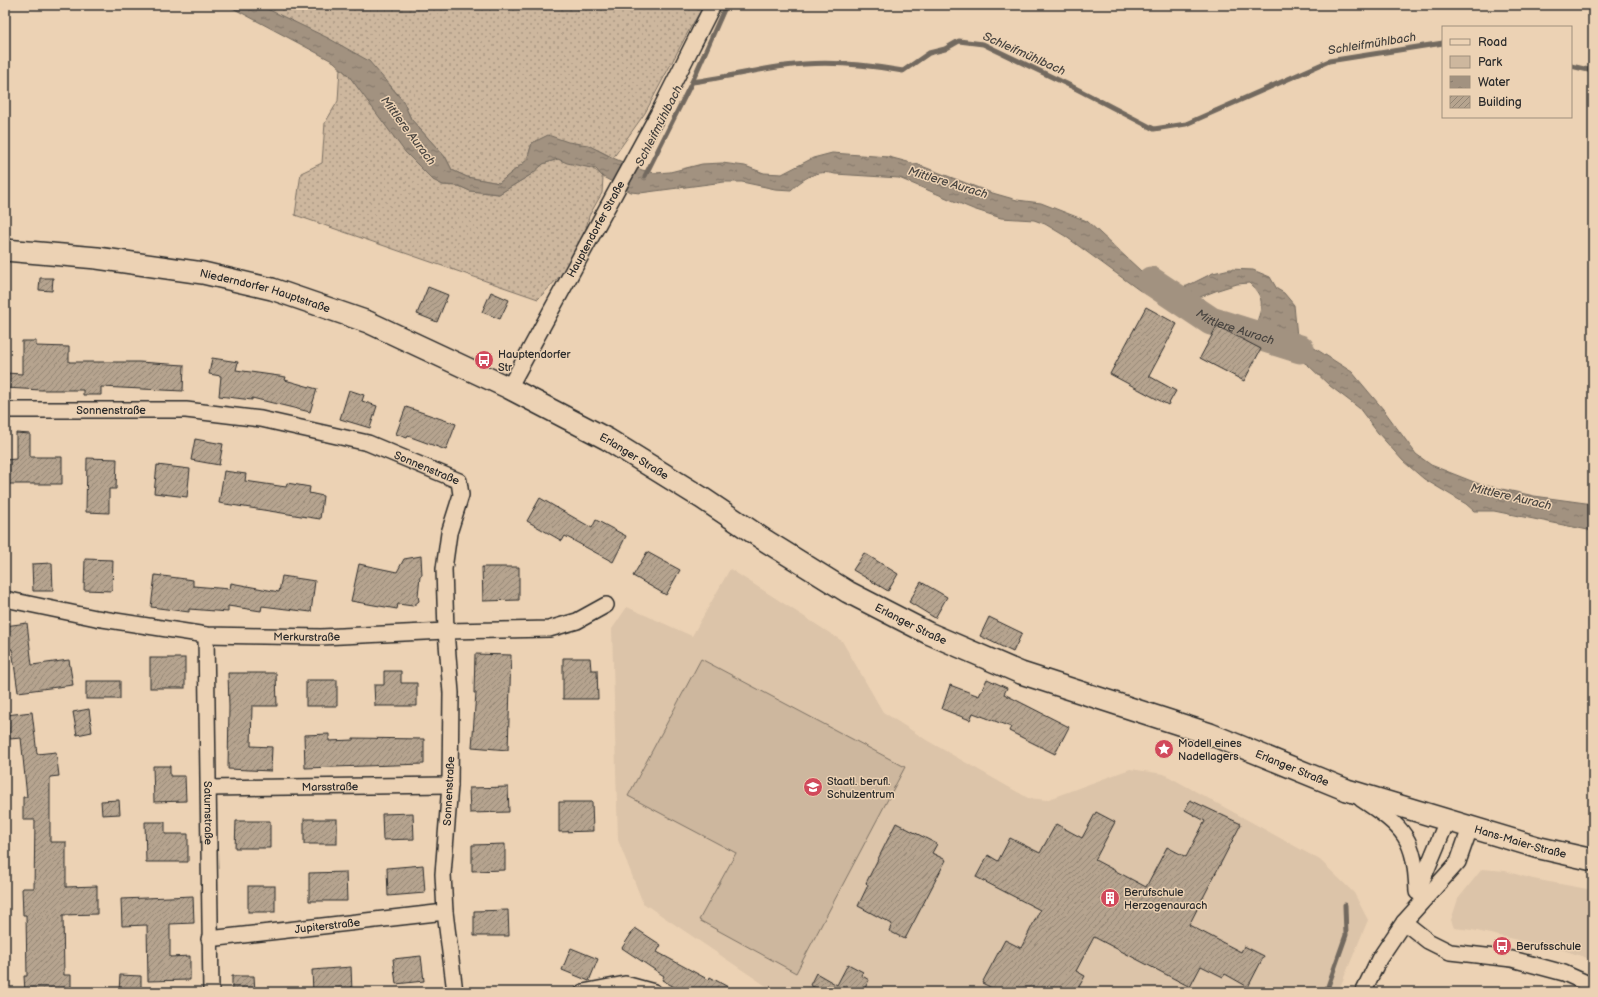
<svg xmlns="http://www.w3.org/2000/svg" width="1598" height="997" viewBox="0 0 1598 997" font-family="'Balsamiq Sans',sans-serif">
	<style>
		.built { fill: #dcc4a9 }
		.grass { fill: url(#grass-dots); stroke: #7c7164 }
		.green { fill: #cdb79e; stroke: #7c7164 }
		.water { fill: url(#water-ripples); stroke: #72695e }
		.lines { fill: none; stroke-linecap: round; stroke-linejoin: round }
		.stream { stroke: #72695e; stroke-width: 5 }
		.river { stroke: #a29280; stroke-width: 29 }
		.building { fill: url(#building-hatch); stroke: #2b2b2b }
		.street-casing { stroke: #2b2b2b; stroke-width: 18 }
		.secondary-casing { stroke: #2b2b2b; stroke-width: 24 }
		.street { stroke: #ecd2b4; stroke-width: 15 }
		.secondary { stroke: #ecd2b4; stroke-width: 21 }
		.labels { text-anchor: middle; dominant-baseline: central; stroke-width: 3; stroke-linejoin: round; paint-order: stroke }
		.street-label { font-size: 11px; fill: #2b2b2b; stroke: #ecd2b4 }
		.poi-label { font-size: 11px; fill: #2b2b2b; stroke: #ecd2b4; text-anchor: start }
		.water-label { font-size: 12px; font-style: italic; fill: #494540; stroke: #ecd2b4 }
	</style>
	<defs>
		<pattern id="grass-dots" width="8" height="8" patternUnits="userSpaceOnUse"><rect width="8" height="8" fill="#cdb79e"/><path d="M2 2h.1M6 6h.1" fill="none" stroke="#a79581" stroke-width="1.8" stroke-linecap="round"/></pattern>
		<pattern id="water-ripples" width="26" height="14" patternUnits="userSpaceOnUse"><rect width="26" height="14" fill="#a29280"/><path d="M2 4q2-2 4 0t4 0M15 11q2-2 4 0t4 0" fill="none" stroke="#847769"/></pattern>
		<pattern id="building-hatch" width="6" height="6" patternUnits="userSpaceOnUse"><rect width="6" height="6" fill="#b6a48f"/><path d="M-1 1l2-2M0 6l6-6M5 7l2-2" fill="none" stroke="#948675"/></pattern>
	</defs>
	<rect width="100%" height="100%" fill="#ecd2b4"/>
	<filter id="ink" filterUnits="userSpaceOnUse"><feTurbulence type="fractalNoise" baseFrequency=".025" numOctaves="2"/><feDisplacementMap in="SourceGraphic" scale="8" xChannelSelector="R" yChannelSelector="G"/><feConvolveMatrix kernelMatrix="1 2 1 2 8 2 1 2 1" color-interpolation-filters="sRGB"/></filter>
	<g filter="url(#ink)">
		<g class="built">
			<polygon points="730,569 842,641 883,712 928,741 1028,798 1046,800 1130,769 1164,774 1320,860 1354,893 1368,920 1338,992 775,992 643,903 618,840 612,629 627,607 692,636"/>
			<polygon points="1482,869 1505,871 1533,879 1593,890 1593,960 1563,950 1472,930 1454,928 1451,920 1458,899"/>
		</g>
		<g class="grass">
			<path d="M 259,5 L 704,5 L 688,32 L 645,113 L 613,158 C 585,141 564,142 532,143 L 527,160 L 499,183 L 467,177 L 452,170 L 446,158 L 411,119 L 403,101 L 386,80 Z"/>
			<path d="M 340,68 L 349,76 L 422,168 L 433,180 L 443,185 L 459,186 L 470,191 L 499,194 L 532,174 L 543,164 L 558,159 C 575,167 590,162 603,177 L 602,193 L 589,216 L 585,233 L 565,271 L 538,299 L 295,215 L 301,173 L 322,163 L 325,123 L 338,101 Z"/>
		</g>
		<polygon class="green" points="701,659 905,767 796,973 699,920 736,853 628,796"/>
		<path class="water" d="M 227,5 L 259,5 L 328,38 L 369,61 L 403,101 L 411,119 L 446,158 L 452,170 L 467,177 L 499,183 L 527,160 L 532,143 L 548,135 L 568,142 L 588,145 L 613,158 L 642,170 L 655,173 L 670,172 L 702,164 L 722,163 L 745,166 L 764,173 L 782,174 L 813,158 L 832,153 L 889,157 L 919,165 L 989,192 L 1017,200 L 1041,203 L 1087,221 L 1141,271 L 1163,286 L 1175,288 L 1187,286 L 1213,273 L 1230,269 L 1253,270 L 1270,277 L 1277,289 L 1284,293 L 1294,305 L 1297,337 L 1352,372 L 1383,409 L 1416,454 L 1431,465 L 1479,484 L 1534,496 L 1593,504 L 1593,531 L 1494,511 L 1474,511 L 1466,504 L 1424,479 L 1403,461 L 1378,433 L 1359,408 L 1330,386 L 1308,365 L 1284,350 L 1269,345 L 1254,329 C 1262,308 1267,299 1249,283 L 1237,284 L 1218,290 L 1174,307 L 1158,301 L 1139,290 L 1065,236 L 1045,224 L 1034,220 L 1001,218 L 973,209 L 899,178 L 835,174 C 817,169 804,178 791,190 L 775,189 L 742,182 L 724,182 L 640,193 L 631,192 L 603,177 L 596,169 L 567,163 L 558,159 L 543,164 L 532,174 L 499,194 L 470,191 L 459,186 L 443,185 L 433,180 L 405,152 L 349,76 L 334,62 Z"/>
		<g class="lines">
			<g class="stream">
				<polyline points="1571,66 1593,71"/>
				<polyline points="692,82 726,5"/>
				<path d="M 645,176 L 692,82 C 724,78 754,70 785,66 C 824,60 865,64 903,71 L 929,53 L 945,49 L 959,41 L 983,44 L 1073,87 L 1154,129 L 1186,124 L 1329,61 L 1443,43"/>
				<polyline points="1326,992 1346,935 1345,905"/>
			</g>
			<path class="river" id="s1" d="M 1151,281 L 1211,321 L 1300,349"/>
		</g>
		<g class="building">
			<polygon points="40,278 53,278 52,291 39,290"/>
			<polygon points="428,287 448,295 437,322 417,314"/>
			<polygon points="491,292 509,300 500,319 482,312"/>
			<polygon points="1146,307 1177,324 1149,376 1176,391 1168,405 1110,374"/>
			<polygon points="1217,326 1261,349 1244,381 1200,358"/>
			<polygon points="22,341 36,341 36,346 69,347 69,362 139,362 184,365 183,391 101,387 101,395 83,395 83,390 41,390 5,388 6,373 22,374"/>
			<polygon points="212,358 238,362 236,370 286,377 285,380 317,389 310,412 252,398 252,400 219,396 221,376 209,374"/>
			<polygon points="349,390 364,395 362,401 377,406 370,428 340,419"/>
			<polygon points="406,407 456,424 446,450 408,436 407,438 396,434"/>
			<polygon points="16,433 30,434 30,457 62,457 62,484 5,484 5,460 16,459"/>
			<polygon points="195,439 223,444 219,465 191,460"/>
			<polygon points="87,458 117,459 116,489 109,489 109,513 86,512"/>
			<polygon points="157,465 190,469 187,497 154,493"/>
			<polygon points="224,471 246,474 245,481 286,487 287,483 310,487 309,493 323,496 320,519 219,503"/>
			<polygon points="540,498 592,528 596,520 626,536 613,562 565,536 562,541 527,521"/>
			<polygon points="647,552 680,570 666,595 633,576"/>
			<polygon points="864,553 898,574 888,591 853,570"/>
			<polygon points="421,556 422,575 420,576 418,596 419,601 413,606 398,604 397,609 351,601 359,564 397,572 404,559"/>
			<polygon points="85,559 113,560 112,591 84,590"/>
			<polygon points="52,563 53,591 33,591 32,564"/>
			<polygon points="482,567 519,567 519,600 483,601"/>
			<polygon points="155,575 193,580 193,586 230,589 231,583 279,592 282,576 315,581 311,612 262,606 261,611 228,606 228,612 189,609 189,612 151,607"/>
			<polygon points="921,582 947,597 935,618 909,602"/>
			<polygon points="989,617 1022,633 1013,652 980,636"/>
			<polygon points="27,623 32,665 69,660 73,685 18,692 12,649 5,650 5,626"/>
			<polygon points="475,654 511,655 508,750 472,747 476,693 474,693"/>
			<rect x="150" y="658" width="35" height="30"/>
			<polygon points="563,658 590,658 591,670 597,670 598,699 563,699"/>
			<polygon points="384,671 401,671 401,683 417,683 417,706 375,706 374,685 384,685"/>
			<polygon points="228,673 276,673 277,706 252,706 251,746 272,747 271,771 228,769 229,707"/>
			<polygon points="987,679 1007,688 1004,694 1069,727 1055,754 1009,731 1011,727 973,713 970,720 942,709 950,685 979,696"/>
			<rect x="306" y="680" width="31" height="26"/>
			<rect x="86" y="681" width="34" height="18"/>
			<polygon points="89,709 92,732 77,735 73,712"/>
			<polygon points="32,712 37,754 56,752 59,776 50,777 50,842 66,842 66,887 97,886 97,914 63,915 64,975 71,975 71,992 25,992 24,976 27,976 26,915 23,915 22,888 34,888 35,820 23,820 23,797 27,797 21,738 10,739 6,715"/>
			<polygon points="329,734 329,741 353,740 353,738 424,739 424,764 305,768 304,735"/>
			<polygon points="153,766 170,766 170,776 185,776 186,801 154,802"/>
			<polygon points="508,787 509,812 470,813 469,788"/>
			<polygon points="119,800 120,814 102,815 101,801"/>
			<polygon points="1190,800 1241,824 1189,925 1241,952 1244,946 1264,956 1248,987 1225,974 1223,977 1201,966 1190,987 1094,937 1076,971 1085,976 1076,992 1000,992 982,983 1005,940 1021,948 1040,910 976,877 988,855 998,861 1010,838 1040,853 1056,824 1082,838 1096,812 1115,822 1095,860 1146,887 1167,847 1186,857 1205,821 1185,810"/>
			<polygon points="559,802 592,802 593,831 559,832"/>
			<polygon points="413,813 414,839 383,840 382,814"/>
			<rect x="304" y="819" width="33" height="25"/>
			<polygon points="236,821 270,821 270,848 235,848"/>
			<polygon points="145,822 165,822 165,834 188,834 188,862 146,862"/>
			<polygon points="896,823 937,844 932,853 946,860 905,939 889,931 892,924 858,906 868,885 866,883"/>
			<polygon points="505,844 505,870 472,871 472,845"/>
			<polygon points="423,865 425,893 388,896 387,868"/>
			<polygon points="346,872 347,901 309,901 309,873"/>
			<rect x="248" y="886" width="27" height="26"/>
			<polygon points="193,896 194,923 170,924 170,957 190,956 190,980 148,981 147,925 122,926 121,899"/>
			<polygon points="508,910 509,936 474,936 474,911"/>
			<polygon points="635,928 661,945 657,952 709,980 710,977 737,992 683,992 662,980 664,976 622,948"/>
			<polygon points="571,948 598,959 589,981 562,970"/>
			<polygon points="421,956 424,981 396,984 393,959"/>
			<polygon points="848,964 863,972 861,975 869,980 863,992 823,992 810,985 816,973 837,985"/>
			<polygon points="351,967 352,992 313,992 312,970"/>
			<polygon points="120,975 141,976 141,991 119,991"/>
			<polygon points="232,976 254,976 255,992 232,992"/>
		</g>
		<g class="lines">
			<g class="street-casing">
				<g id="street">
					<path id="s2" d="M 509,388 L 658,114 L 713,5"/>
					<path id="s3" d="M 5,410 L 186,410 L 261,419 L 368,443 L 459,481 L 461,495 L 449,533 L 444,569 L 446,631 L 451,693 L 450,785 L 443,874 L 445,912 L 455,992"/>
					<path id="s4" d="M 5,599 L 96,618 L 206,635 L 321,637 L 446,631 L 549,629 L 577,621 L 606,605"/>
					<path id="s5" d="M 206,635 L 211,992"/>
					<path id="s6" d="M 209,788 L 450,785"/>
					<path d="M 1361,799 C 1405,828 1415,838 1417,892"/>
					<polyline points="1419,888 1447,821"/>
					<polyline points="1404,922 1428,941 1450,952 1512,959 1564,973 1593,986"/>
					<path id="s7" d="M 209,939 L 445,912"/>
					<polyline points="583,992 625,984 654,992"/>
					<polyline points="1363,992 1379,959 1404,922 1458,862 1470,828"/>
				</g>
			</g>
			<g class="secondary-casing">
				<g id="secondary">
					<path id="s8" d="M 5,250 L 97,258 L 203,273 L 272,289 L 368,322 L 509,388 L 607,439 L 702,498 L 766,541 L 848,592 L 928,633 L 1021,673 L 1210,734 L 1347,790 L 1540,848 L 1593,860"/>
				</g>
			</g>
			<use href="#street" class="street"/>
			<use href="#secondary" class="secondary"/>
		</g>
	</g>
	<defs>
		<g id="bus-disc" transform="scale(1)"><circle r="9.5" fill="#d1495b" stroke="#ecd2b4"/><path d="M-5-6H5V4H4V6H2V4H-2V6H-4V4H-5ZM-3.5-4V0h7V-4ZM-3.5 1.2v1.5H-2V1.2ZM2 1.2v1.5H3.5V1.2Z" fill="#fff"/></g>
		<g id="sight-disc" transform="scale(1)"><circle r="9.5" fill="#d1495b" stroke="#ecd2b4"/><path d="M0-6L1.8-2.2L6-1.7L2.9 1.2L3.7 5.4L0 3.3L-3.7 5.4L-2.9 1.2L-6-1.7L-1.8-2.2Z" fill="#fff"/></g>
		<g id="school-disc" transform="scale(1)"><circle r="9.5" fill="#d1495b" stroke="#ecd2b4"/><path d="M0-5L7-2L0 1L-7-2ZM-4 1L0 2.5L4 1V4Q0 6-4 4Z" fill="#fff"/></g>
		<g id="building-disc" transform="scale(1)"><circle r="9.5" fill="#d1495b" stroke="#ecd2b4"/><path d="M-4-6H4V6H1V3H-1V6H-4ZM-2.5-4.3h1.7v1.8h-1.7ZM.8-4.3h1.7v1.8H.8ZM-2.5-1h1.7V.8h-1.7ZM.8-1h1.7V.8H.8Z" fill="#fff"/></g>
	</defs>
	<g fill-rule="evenodd">
		<use href="#bus-disc" x="484" y="360"/>
		<use href="#sight-disc" x="1164" y="749"/>
		<use href="#school-disc" x="813" y="787"/>
		<use href="#building-disc" x="1110" y="898"/>
		<use href="#bus-disc" x="1502" y="946"/>
	</g>
	<g class="labels">
		<g class="street-label">
			<text stroke="none"><textPath href="#s2" startOffset="181">Hauptendorfer Straße</textPath></text>
			<text stroke="none"><textPath href="#s8" startOffset="264">Niederndorfer Hauptstraße</textPath></text>
			<text stroke="none"><textPath href="#s3" startOffset="106">Sonnenstraße</textPath></text>
			<text stroke="none"><textPath href="#s8" startOffset="670">Erlanger Straße</textPath></text>
			<text stroke="none"><textPath href="#s3" startOffset="430">Sonnenstraße</textPath></text>
			<text stroke="none"><textPath href="#s8" startOffset="994">Erlanger Straße</textPath></text>
			<text stroke="none"><textPath href="#s4" startOffset="305">Merkurstraße</textPath></text>
			<text stroke="none"><textPath href="#s8" startOffset="1402">Erlanger Straße</textPath></text>
			<text stroke="none"><textPath href="#s6" startOffset="121">Marsstraße</textPath></text>
			<text transform="translate(449 791) rotate(-87)">Sonnenstraße</text>
			<text stroke="none"><textPath href="#s5" startOffset="178">Saturnstraße</textPath></text>
			<text stroke="none"><textPath href="#s8" startOffset="1642">Hans-Maier-Straße</textPath></text>
			<text stroke="none"><textPath href="#s7" startOffset="119">Jupiterstraße</textPath></text>
		</g>
		<g class="poi-label">
			<text x="498" y="354">Hauptendorfer<tspan x="498" dy="13">Str</tspan></text>
			<text x="1178" y="743">Modell eines<tspan x="1178" dy="13">Nadellagers</tspan></text>
			<text x="827" y="781">Staatl. berufl.<tspan x="827" dy="13">Schulzentrum</tspan></text>
			<text x="1124" y="892">Berufschule<tspan x="1124" dy="13">Herzogenaurach</tspan></text>
			<text x="1516" y="946">Berufsschule</text>
		</g>
		<g class="water-label">
			<text transform="translate(1372 44) rotate(-9)">Schleifmühlbach</text>
			<text transform="translate(1024 54) rotate(24)">Schleifmühlbach</text>
			<text transform="translate(659 126) rotate(-63)">Schleifmühlbach</text>
			<text transform="translate(408 131) rotate(53)">Mittlere Aurach</text>
			<text transform="translate(948 183) rotate(17)">Mittlere Aurach</text>
			<text stroke="none"><textPath href="#s1" startOffset="97">Mittlere Aurach</textPath></text>
			<text transform="translate(1511 497) rotate(13)">Mittlere Aurach</text>
		</g>
	</g>
	<rect width="1598" height="997" fill="none" stroke="#ecd2b4" stroke-width="20"/>
	<rect x="10" y="10" width="1578" height="977" fill="none" stroke="#2b2b2b" stroke-width="1.5" filter="url(#ink)"/>
	<rect x="1442" y="26" width="130" height="92" fill="#ecd2b4" stroke="#9f8f7d"/>
	<rect x="1450" y="39" width="20" height="6" fill="#ecd2b4" stroke="#9f8f7d"/>
	<text x="1478" y="46" font-size="12" fill="#2b2b2b">Road</text>
	<rect x="1450" y="56" width="20" height="12" fill="#cdb79e" stroke="#9f8f7d"/>
	<text x="1478" y="66" font-size="12" fill="#2b2b2b">Park</text>
	<rect x="1450" y="76" width="20" height="12" fill="url(#water-ripples)" stroke="#9f8f7d"/>
	<text x="1478" y="86" font-size="12" fill="#2b2b2b">Water</text>
	<rect x="1450" y="96" width="20" height="12" fill="url(#building-hatch)" stroke="#9f8f7d"/>
	<text x="1478" y="106" font-size="12" fill="#2b2b2b">Building</text>
</svg>
